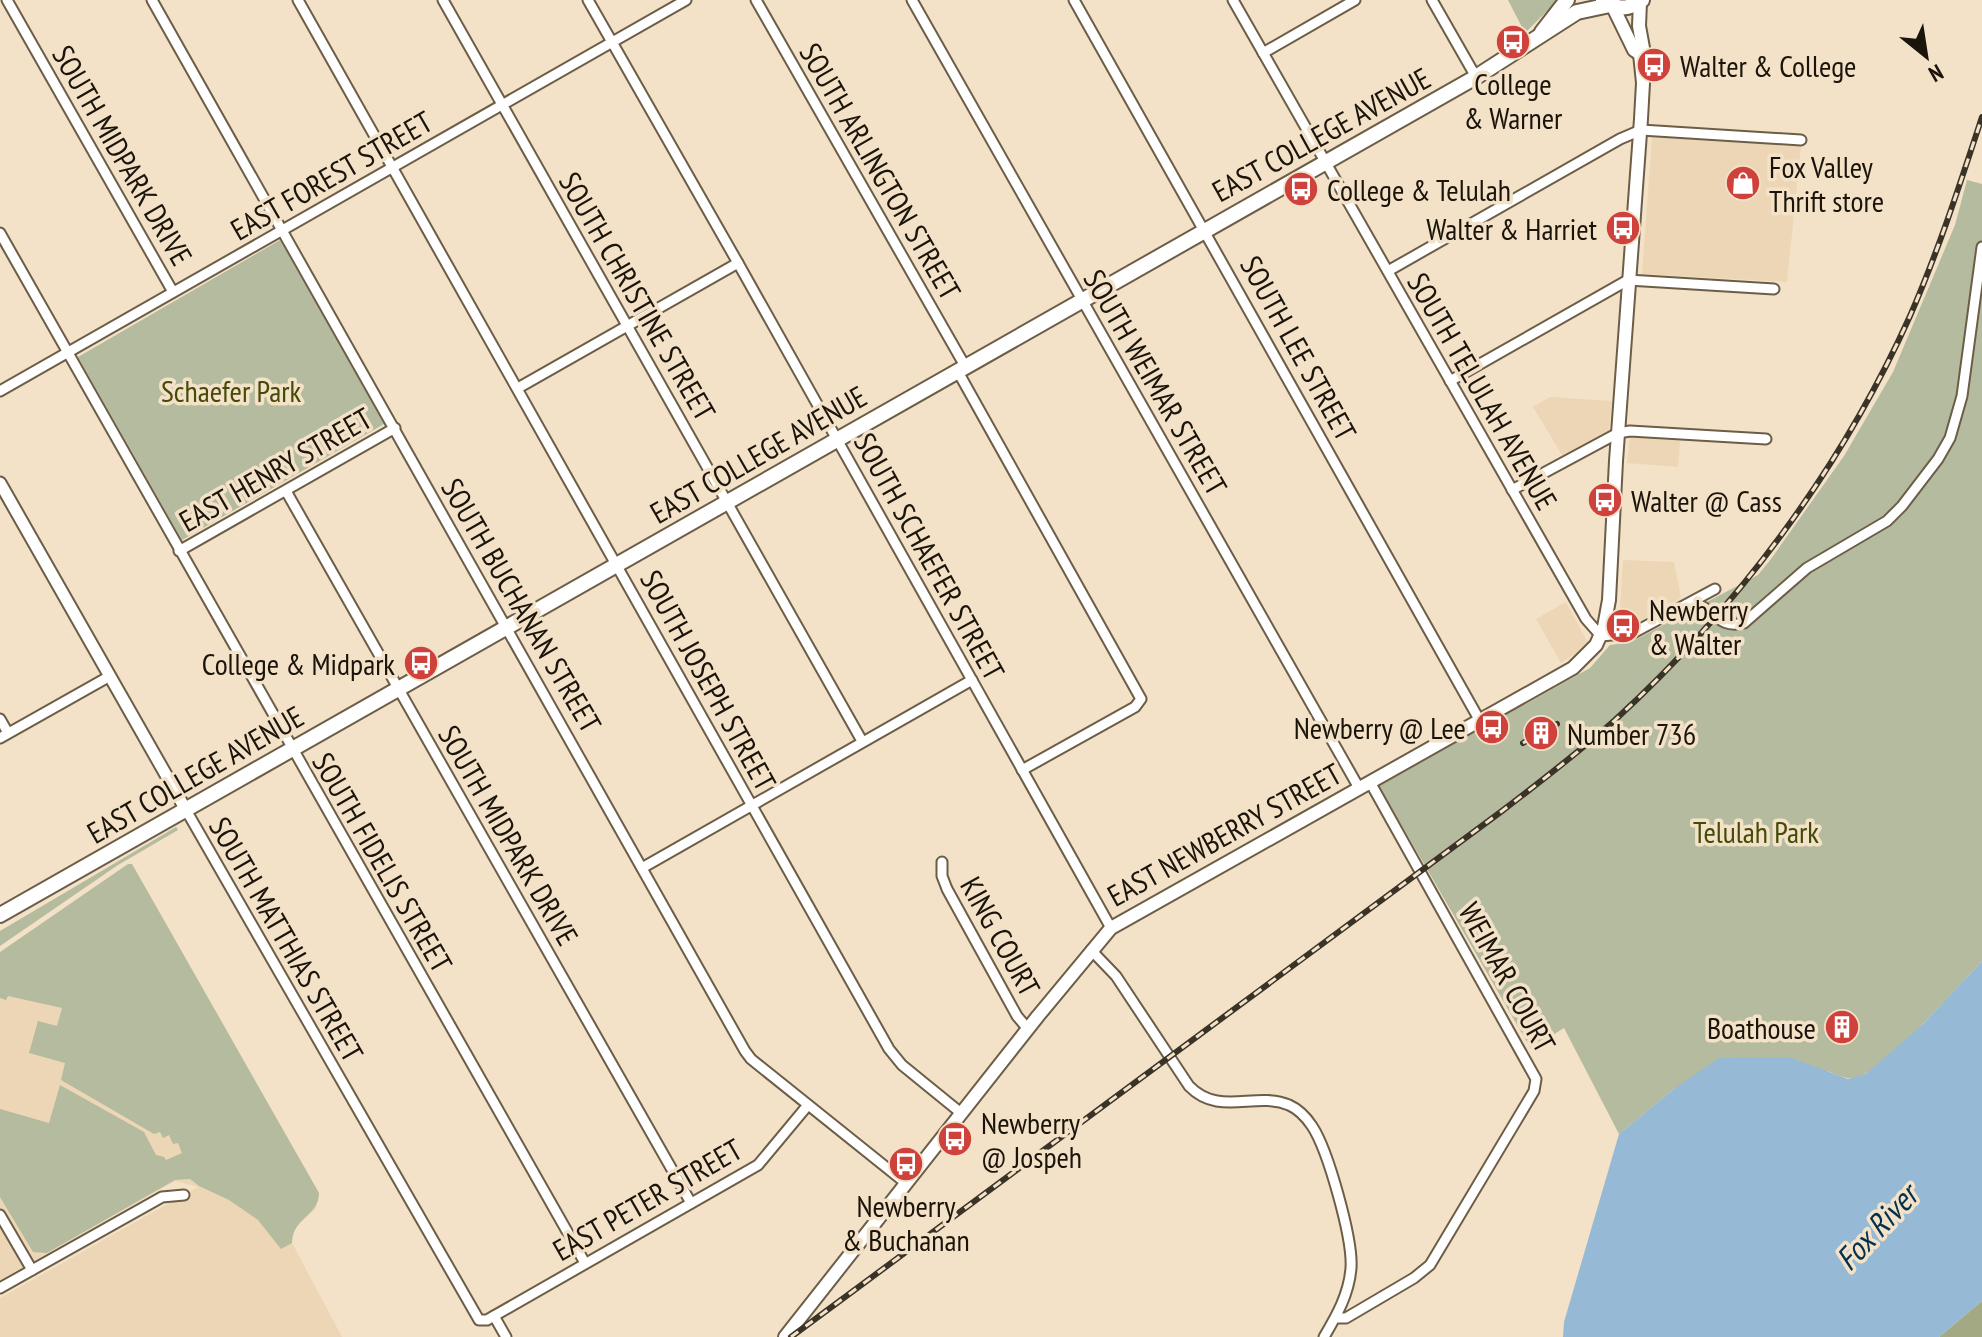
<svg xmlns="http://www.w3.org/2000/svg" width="1982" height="1337" viewBox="0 0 1982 1337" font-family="'PT Sans Narrow',sans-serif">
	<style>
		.built { fill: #ecd6b6 }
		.green { fill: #b5bb9e }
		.forest { fill: #a3aa83 }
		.water { fill: #96b9d5 }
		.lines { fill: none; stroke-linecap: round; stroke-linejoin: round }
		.minor-casing { stroke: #6c5d47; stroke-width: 13 }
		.tertiary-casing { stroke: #6c5d47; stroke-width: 15 }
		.secondary-casing { stroke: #6c5d47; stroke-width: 16 }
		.primary-casing { stroke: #6c5d47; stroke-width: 18 }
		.minor { stroke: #fff; stroke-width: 9 }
		.tertiary { stroke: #fff; stroke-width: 11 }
		.secondary { stroke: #fff; stroke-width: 12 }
		.primary { stroke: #fff; stroke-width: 14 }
		.rail-casing { stroke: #3a3327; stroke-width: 6 }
		.rail { stroke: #f3e2c8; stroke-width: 3; stroke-dasharray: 9; stroke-linecap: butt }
		.labels { text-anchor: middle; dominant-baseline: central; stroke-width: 7; stroke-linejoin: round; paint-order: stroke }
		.poi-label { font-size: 30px; fill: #1a140b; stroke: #f3e2c8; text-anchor: start }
		.street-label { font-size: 30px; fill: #1a140b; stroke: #f3e2c8 }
		.park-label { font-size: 30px; fill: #444b08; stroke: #f3e2c8 }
		.water-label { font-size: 32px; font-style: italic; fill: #03304c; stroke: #f3e2c8 }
	</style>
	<rect width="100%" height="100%" fill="#f3e2c8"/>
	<g class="built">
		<polygon points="1652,137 1801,146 1787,282 1642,274"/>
		<polygon points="1550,397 1612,401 1609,430 1562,455 1533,407"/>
		<polygon points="1630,437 1680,441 1678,467 1627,463"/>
		<polygon points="1623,560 1674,562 1681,598 1631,626 1619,625"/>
		<polygon points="1566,602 1587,641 1576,653 1561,663 1536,619"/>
		<polygon points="132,864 319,1193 316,1209 295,1227 292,1243 342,1337 0,1337 0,1298 198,1187 175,1181 0,1280 0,953"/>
	</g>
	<g class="green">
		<polygon points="1508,0 1558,0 1525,33"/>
		<path d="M 1967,180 L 1982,184 L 1982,961 C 1960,984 1882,1073 1856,1078 C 1846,1080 1836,1074 1827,1071 L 1675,1088 L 1619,1134 L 1564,1028 L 1531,1049 L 1379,786 L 1590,668 L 1610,645 L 1631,642 L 1758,575 L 1771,559 L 1844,456 L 1893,372 L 1955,225 Z"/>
		<polygon points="280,240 384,424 182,540 78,357"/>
		<polygon points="176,827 178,830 118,865 0,946 0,931"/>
		<path d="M 128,864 L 132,864 L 319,1193 C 319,1216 292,1218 292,1243 L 281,1249 L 258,1220 L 229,1200 L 199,1186 L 190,1179 L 175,1180 L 47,1253 L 33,1252 L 0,1197 L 0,1109 L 49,1123 L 60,1085 L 144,1132 L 156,1155 L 164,1157 L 166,1160 L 182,1153 L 178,1143 L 173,1144 L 169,1135 L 163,1138 L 160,1132 L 154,1134 L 61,1080 L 65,1063 L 29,1053 L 38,1021 L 57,1026 L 62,1008 L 8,996 L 6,1000 L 0,998 L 0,952 Z"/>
	</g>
	<polygon class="forest" points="1982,1301 1982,1337 1939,1337"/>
	<polygon class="water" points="1982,961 1982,1301 1939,1337 1563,1337 1564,1322 1619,1134 1675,1088 1719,1058 1789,1057 1848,1079 1866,1074 1923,1024"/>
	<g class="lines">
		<g class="minor-casing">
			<g id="minor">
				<polyline points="7,0 173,292"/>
				<polyline points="152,0 745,1051 751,1059 907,1184"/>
				<polyline points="298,0 889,1049 902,1065 961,1113"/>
				<polyline points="443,0 862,741"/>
				<polyline points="588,0 738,263 1111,928"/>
				<polyline points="756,0 965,366"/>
				<polyline points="912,0 1359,788"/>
				<polyline points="1074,0 1480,721"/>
				<polyline points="1233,0 1586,619 1601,636 1633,633 1715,589"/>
				<polyline points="1432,0 1476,77"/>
				<polyline points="1263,53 1355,0"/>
				<polyline points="0,233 585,1263"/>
				<polyline points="1388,271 1620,139 1641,130 1801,140"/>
				<polyline points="957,370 1141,699 1135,707 1022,770"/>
				<polyline points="1450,381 1628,280 1774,289"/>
				<polyline points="518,388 738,263"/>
				<polyline points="0,391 686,0"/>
				<polyline points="1512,490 1618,433 1630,431 1766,439"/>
				<polyline points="286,491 691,1203"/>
				<polyline points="179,551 395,428"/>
				<path d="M 1690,603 C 1713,604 1715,630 1744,623 L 1807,568 L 1887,521 L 1902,506 L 1938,459 L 1950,438 L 1962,396 L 1982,247"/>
				<polyline points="0,719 8,733"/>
				<polyline points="0,738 110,676"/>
				<polyline points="186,810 479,1320 487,1320 758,1165 808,1105"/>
				<polyline points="942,862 942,876 947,889 1017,1016 1028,1029"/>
				<polyline points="642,868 972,680"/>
				<path d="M 1091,950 L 1116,976 L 1189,1086 C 1219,1117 1255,1091 1289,1105 C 1298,1109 1306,1117 1312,1126 C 1328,1150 1353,1239 1351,1268 C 1349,1294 1337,1315 1324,1337"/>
				<polyline points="0,1215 32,1270"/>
				<polyline points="0,1288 162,1197 184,1195"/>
				<polyline points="494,1316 506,1337"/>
				<polyline points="1336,1318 1346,1318 1414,1278 1430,1265 1534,1091 1536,1079 1370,782"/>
			</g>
		</g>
		<g class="tertiary-casing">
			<polyline id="tertiary" points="0,483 186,810"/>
		</g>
		<g class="secondary-casing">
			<g id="secondary">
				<polyline points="1613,7 1634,50 1640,54"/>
				<polyline points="785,1337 1038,1016 1111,928 1573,668 1596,645 1604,627 1609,600 1616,461 1641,119 1643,83 1640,54 1643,48 1639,26 1640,2"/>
			</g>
		</g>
		<g class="primary-casing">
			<g id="primary">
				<path d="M 1603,0 C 1617,10 1629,10 1642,0"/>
				<polyline points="1542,32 1567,0"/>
				<polyline points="0,915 1476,77 1577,12 1610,5"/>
			</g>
		</g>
		<use href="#minor" class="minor"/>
		<use href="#tertiary" class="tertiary"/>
		<use href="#secondary" class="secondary"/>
		<use href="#primary" class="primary"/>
		<g class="rail-casing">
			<g id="rail">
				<polyline points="1523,743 1557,724"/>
				<path d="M 791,1337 L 1502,811 C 1540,782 1579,752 1615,720 C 1738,607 1841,469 1910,316 C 1938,252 1960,184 1982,117"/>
			</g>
		</g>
		<use href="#rail" class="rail"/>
	</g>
	<defs>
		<g id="bus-disc" transform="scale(1.8)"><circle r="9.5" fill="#cf413b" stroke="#f3e2c8"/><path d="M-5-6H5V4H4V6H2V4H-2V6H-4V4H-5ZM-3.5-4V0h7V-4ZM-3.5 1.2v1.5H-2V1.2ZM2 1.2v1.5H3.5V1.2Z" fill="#fff"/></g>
		<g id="shop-disc" transform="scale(1.8)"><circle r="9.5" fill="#cf413b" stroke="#f3e2c8"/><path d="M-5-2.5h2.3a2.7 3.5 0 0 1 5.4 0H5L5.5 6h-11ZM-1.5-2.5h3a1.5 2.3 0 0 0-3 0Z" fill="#fff"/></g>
		<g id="building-disc" transform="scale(1.8)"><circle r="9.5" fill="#cf413b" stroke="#f3e2c8"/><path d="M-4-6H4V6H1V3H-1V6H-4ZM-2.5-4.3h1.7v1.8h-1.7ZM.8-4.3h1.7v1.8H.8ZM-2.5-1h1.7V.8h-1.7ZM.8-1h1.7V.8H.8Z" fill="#fff"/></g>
	</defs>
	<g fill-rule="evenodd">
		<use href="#bus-disc" x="1513" y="42"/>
		<use href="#bus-disc" x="1654" y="65"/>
		<use href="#shop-disc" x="1743" y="183"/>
		<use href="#bus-disc" x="1301" y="189"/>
		<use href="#bus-disc" x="1623" y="228"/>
		<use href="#bus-disc" x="1605" y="500"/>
		<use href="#bus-disc" x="1623" y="626"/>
		<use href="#bus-disc" x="421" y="663"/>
		<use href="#bus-disc" x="1492" y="727"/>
		<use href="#building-disc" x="1541" y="733"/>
		<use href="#building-disc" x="1842" y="1027"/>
		<use href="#bus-disc" x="955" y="1139"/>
		<use href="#bus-disc" x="906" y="1164"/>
	</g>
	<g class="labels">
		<g class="poi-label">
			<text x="1680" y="65">Walter &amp; College</text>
			<text x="1513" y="83" text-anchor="middle">College<tspan x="1513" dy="34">&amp; Warner</tspan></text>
			<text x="1769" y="166">Fox Valley<tspan x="1769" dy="34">Thrift store</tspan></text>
			<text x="1327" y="189">College &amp; Telulah</text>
			<text x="1597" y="228" text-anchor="end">Walter &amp; Harriet</text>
			<text x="1631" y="500">Walter @ Cass</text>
			<text x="1649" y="609">Newberry<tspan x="1649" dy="34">&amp; Walter</tspan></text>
			<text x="395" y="663" text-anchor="end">College &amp; Midpark</text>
			<text x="1466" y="727" text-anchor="end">Newberry @ Lee</text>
			<text x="1567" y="733">Number 736</text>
			<text x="1816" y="1027" text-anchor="end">Boathouse</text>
			<text x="981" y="1122">Newberry<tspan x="981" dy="34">@ Jospeh</tspan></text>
			<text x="906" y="1205" text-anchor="middle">Newberry<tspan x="906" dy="34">&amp; Buchanan</tspan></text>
		</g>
		<g class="street-label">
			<text transform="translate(1321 134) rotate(-29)">EAST COLLEGE AVENUE</text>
			<text transform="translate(123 155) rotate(60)">SOUTH MIDPARK DRIVE</text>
			<text transform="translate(881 171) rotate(60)">SOUTH ARLINGTON STREET</text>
			<text transform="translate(331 175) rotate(-30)">EAST FOREST STREET</text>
			<text transform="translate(638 296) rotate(60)">SOUTH CHRISTINE STREET</text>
			<text transform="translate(1299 348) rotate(61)">SOUTH LEE STREET</text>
			<text transform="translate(1156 382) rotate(60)">SOUTH WEIMAR STREET</text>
			<text transform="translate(1483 391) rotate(60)">SOUTH TELULAH AVENUE</text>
			<text transform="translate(758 454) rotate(-30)">EAST COLLEGE AVENUE</text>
			<text transform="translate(275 469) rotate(-30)">EAST HENRY STREET</text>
			<text transform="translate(930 556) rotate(61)">SOUTH SCHAEFER STREET</text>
			<text transform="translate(522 605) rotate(60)">SOUTH BUCHANAN STREET</text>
			<text transform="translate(709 680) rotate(61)">SOUTH JOSEPH STREET</text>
			<text transform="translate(195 774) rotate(-30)">EAST COLLEGE AVENUE</text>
			<text transform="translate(1224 834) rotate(-29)">EAST NEWBERRY STREET</text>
			<text transform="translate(509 835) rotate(60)">SOUTH MIDPARK DRIVE</text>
			<text transform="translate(383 862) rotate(60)">SOUTH FIDELIS STREET</text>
			<text transform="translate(1001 936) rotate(61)">KING COURT</text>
			<text transform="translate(287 939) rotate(60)">SOUTH MATTHIAS STREET</text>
			<text transform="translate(1508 977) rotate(61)">WEIMAR COURT</text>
			<text transform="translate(647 1199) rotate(-30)">EAST PETER STREET</text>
		</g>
		<g class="park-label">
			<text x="231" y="390">Schaefer Park</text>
			<text x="1756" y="831">Telulah Park</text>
		</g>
		<g class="water-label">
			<text transform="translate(1876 1227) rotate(-47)">Fox River</text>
		</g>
	</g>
	<g transform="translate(1926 56) rotate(150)" stroke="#f3e2c8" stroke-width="6" paint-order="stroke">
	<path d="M0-6L14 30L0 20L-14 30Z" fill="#1a140b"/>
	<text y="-12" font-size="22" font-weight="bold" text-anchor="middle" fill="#1a140b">N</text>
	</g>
</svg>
